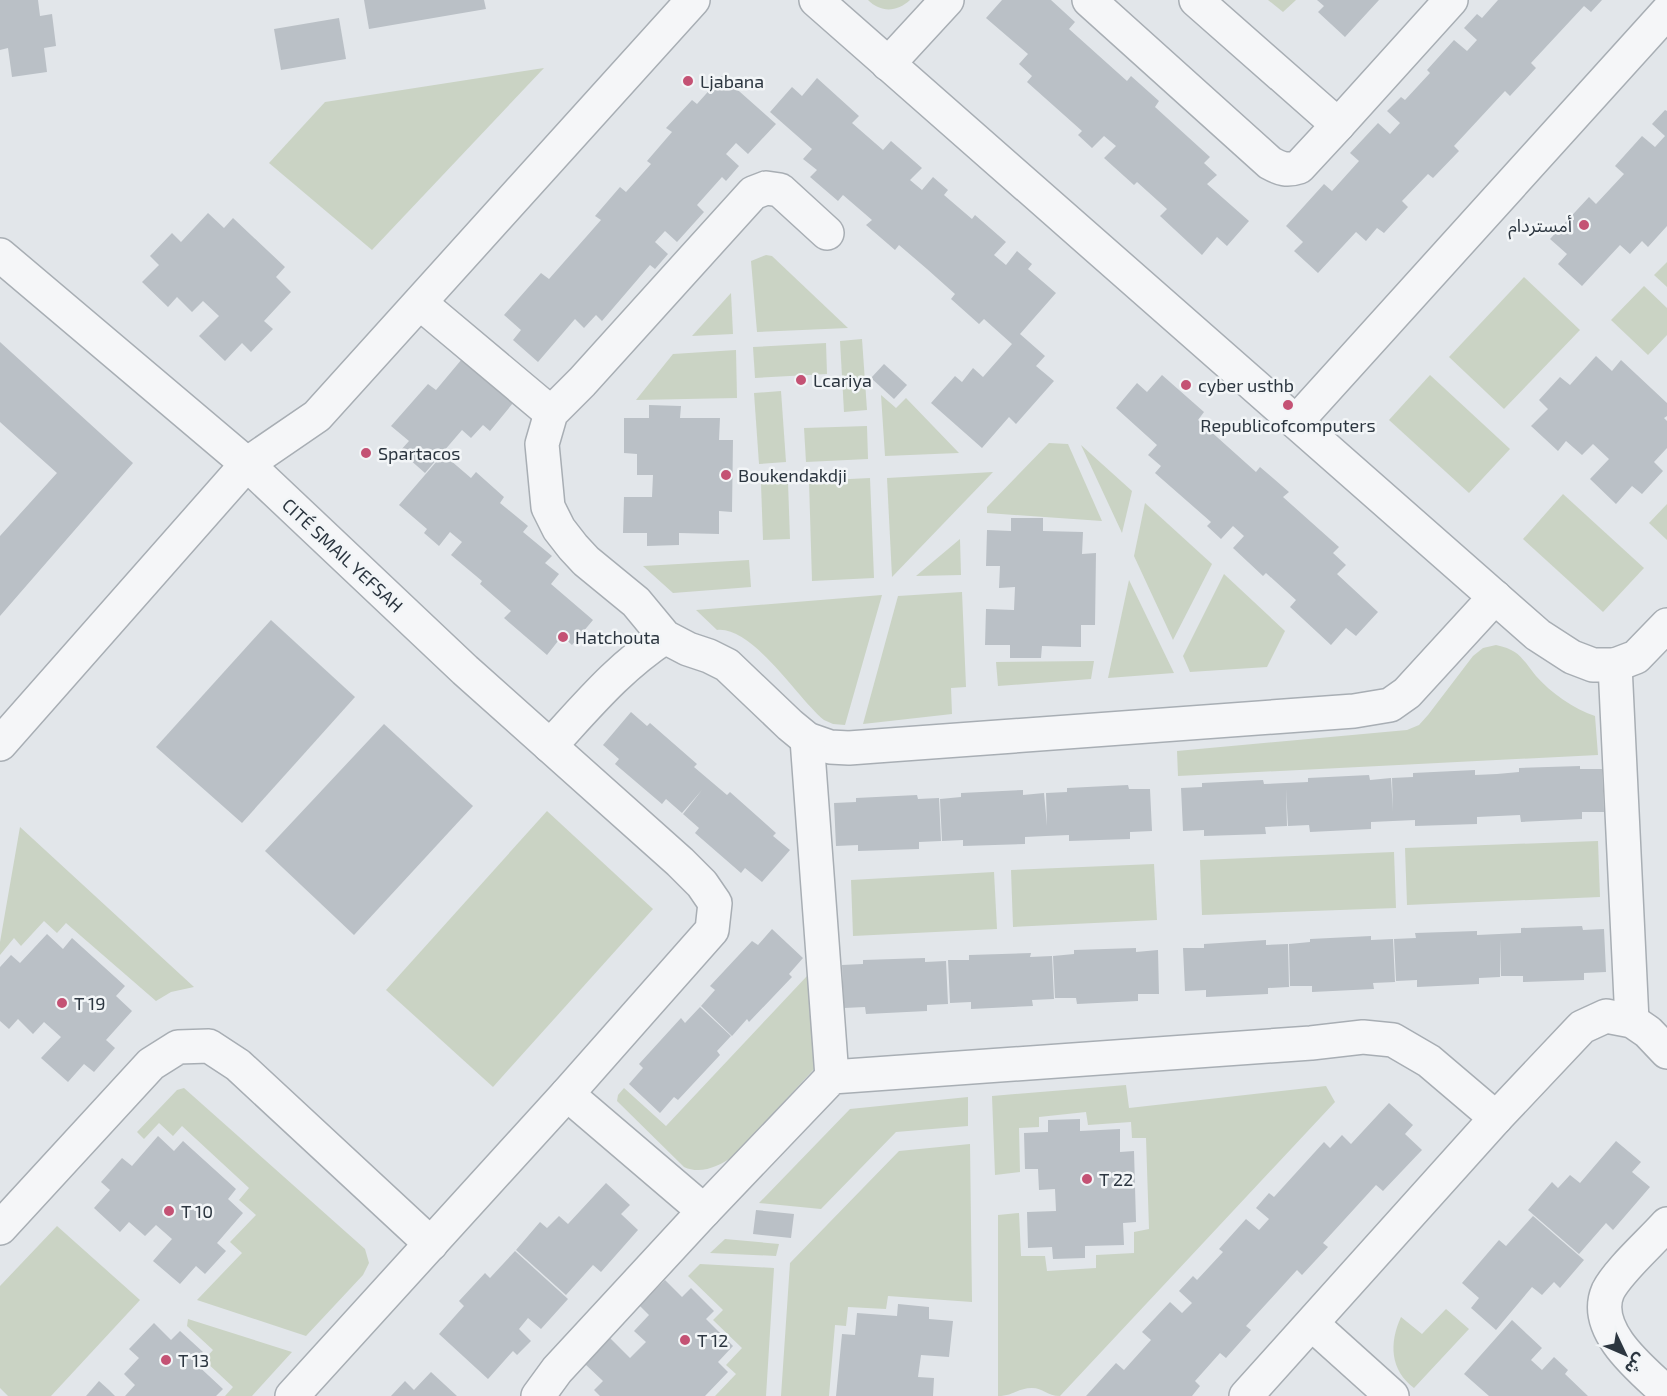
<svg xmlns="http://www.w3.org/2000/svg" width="1667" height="1396" viewBox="0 0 1667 1396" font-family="'Exo 2','Noto Sans Arabic',sans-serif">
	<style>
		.green { fill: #cad3c4 }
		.building { fill: #bac0c6 }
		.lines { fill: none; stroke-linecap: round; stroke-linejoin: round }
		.minor-casing { stroke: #a8aeb4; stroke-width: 36 }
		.minor { stroke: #f5f6f8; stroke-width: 33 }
		.poi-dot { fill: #c45274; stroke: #f2f5f7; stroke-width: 2 }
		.labels { text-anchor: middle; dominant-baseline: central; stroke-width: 5; stroke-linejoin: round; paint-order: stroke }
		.poi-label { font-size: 18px; fill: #2c3640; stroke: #f2f5f7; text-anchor: start }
		.street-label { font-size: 18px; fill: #2c3640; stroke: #f2f5f7 }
	</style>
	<rect width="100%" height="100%" fill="#e2e6ea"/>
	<g class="green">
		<path d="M 868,0 L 910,0 C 897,12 881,13 868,0 Z"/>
		<polygon points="1268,0 1296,0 1283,12"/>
		<polygon points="544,68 372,250 269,163 325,102"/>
		<polygon points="766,255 772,256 848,328 757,332 751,261"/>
		<polygon points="1667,262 1667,287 1654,275"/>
		<polygon points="1524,277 1580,330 1504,409 1449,357"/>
		<polygon points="1644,286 1667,308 1667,335 1648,355 1611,320"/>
		<polygon points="731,293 733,334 692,336"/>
		<polygon points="862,339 867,410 844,412 840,341"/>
		<polygon points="826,343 827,374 755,378 753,347"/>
		<polygon points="736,350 737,398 636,400 673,354"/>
		<polygon points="1430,375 1510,449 1469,493 1389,420"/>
		<polygon points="781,391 786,462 759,464 754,393"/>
		<polygon points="881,395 896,408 906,398 959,453 885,456"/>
		<polygon points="867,426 868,459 806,462 804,428"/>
		<polygon points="1049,443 1068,444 1102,521 987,513 987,507"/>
		<polygon points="1081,445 1132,491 1122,533"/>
		<polygon points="993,472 892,577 887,478"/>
		<polygon points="870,478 874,578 812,581 809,481"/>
		<polygon points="788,482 790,539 763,540 761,484"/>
		<polygon points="1563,494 1644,568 1603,612 1523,539"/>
		<polygon points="1145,503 1212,564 1173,640 1134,556"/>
		<polygon points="1667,504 1667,540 1649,523"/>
		<polygon points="960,539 961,575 916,576"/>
		<polygon points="749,560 751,587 673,593 643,566"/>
		<polygon points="1224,574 1285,631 1267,667 1190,672 1183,656"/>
		<polygon points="1129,580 1174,673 1108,678"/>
		<polygon points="962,592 966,687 951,688 952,714 863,724 898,596"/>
		<path d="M 882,595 L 845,725 L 833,724 L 824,720 C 798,699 753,626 717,630 L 696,610 Z"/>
		<path d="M 1496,645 C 1520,650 1522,659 1536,676 C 1551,693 1574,709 1595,716 L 1598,755 L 1178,776 L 1177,751 L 1407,730 L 1419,725 L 1428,715 L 1473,656 L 1483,648 Z"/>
		<polygon points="1094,661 1091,679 998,686 996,662"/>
		<polygon points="547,811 653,909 493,1087 386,990"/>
		<polygon points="20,827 194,987 171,992 156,1001 66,923 57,933 44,921 21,946 14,938 0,955 0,942"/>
		<polygon points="1598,841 1600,897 1407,905 1405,848"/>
		<polygon points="1394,852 1396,908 1202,915 1200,860"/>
		<polygon points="1154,864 1157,920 1013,927 1011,870"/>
		<polygon points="994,872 997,929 853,936 851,880"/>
		<path d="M 807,976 L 815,1068 L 734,1156 C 719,1166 701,1175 684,1167 L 617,1101 L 618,1095 L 624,1088 L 666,1126 Z"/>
		<path d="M 1126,1085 L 1129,1108 L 1326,1086 L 1335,1102 L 1060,1396 C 1047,1396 1043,1388 1032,1388 C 1018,1388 1013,1396 998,1396 L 998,1215 L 1019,1213 L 1021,1256 L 1045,1256 L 1047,1271 L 1096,1268 L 1096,1255 L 1134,1253 L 1134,1232 L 1149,1229 L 1146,1138 L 1132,1138 L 1131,1122 L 1088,1125 L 1086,1112 L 1039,1117 L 1039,1127 L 1019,1128 L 1020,1172 L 995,1175 L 992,1096 Z"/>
		<polygon points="184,1088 365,1249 369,1263 363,1275 306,1336 197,1300 242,1253 230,1242 256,1215 239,1200 249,1188 182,1126 173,1136 159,1123 144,1139 137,1132 177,1090"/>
		<polygon points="968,1097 968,1126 896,1132 821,1209 759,1203 850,1109"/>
		<polygon points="970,1144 972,1302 888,1296 886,1309 848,1307 846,1326 835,1325 829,1396 781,1396 790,1263 899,1151"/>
		<polygon points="57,1226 140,1300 51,1396 8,1396 0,1388 0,1286"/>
		<polygon points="725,1239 779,1244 776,1256 710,1253"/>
		<polygon points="700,1264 774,1268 766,1396 715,1396 736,1374 726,1365 742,1348 713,1320 723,1310 688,1276"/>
		<path d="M 1446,1309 L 1469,1329 L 1414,1388 C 1390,1370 1389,1343 1401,1317 L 1422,1334 Z"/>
		<polygon points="188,1319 292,1352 252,1396 225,1396 233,1387 204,1360 213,1350 187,1326"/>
	</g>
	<g class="building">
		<polygon points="0,0 38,0 40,16 52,14 56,46 44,48 47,72 12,77 8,48 0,50"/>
		<polygon points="364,0 484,0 486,9 369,29"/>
		<polygon points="1002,0 1051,0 1075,22 1069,29 1127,81 1131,76 1159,101 1155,107 1210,157 1204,163 1217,175 1207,184 1249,221 1227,246 1217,237 1202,255 1160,216 1167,209 1137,182 1134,185 1104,158 1116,146 1104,136 1092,148 1078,135 1082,131 1027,82 1032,76 1019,64 1028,54 986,18"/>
		<polygon points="1317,0 1379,0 1345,37 1318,12 1324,6"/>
		<polygon points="1498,0 1602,0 1591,12 1584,6 1531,63 1536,68 1510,96 1505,91 1454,146 1459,151 1433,178 1428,174 1402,201 1408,207 1384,233 1377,228 1366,241 1356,232 1318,273 1294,251 1303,242 1286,226 1324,184 1332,191 1359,161 1350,153 1378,123 1390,134 1400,123 1387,111 1401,97 1405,100 1430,73 1427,70 1454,40 1467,51 1477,40 1464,28 1477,14 1482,18"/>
		<polygon points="339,18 346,59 281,70 274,29"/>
		<polygon points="722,76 776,124 748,154 736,143 726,154 739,166 726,181 722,177 697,205 704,212 677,242 665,231 655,242 668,254 655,269 650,265 602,321 596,315 584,328 575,319 538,362 513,340 521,330 504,315 541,273 549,279 601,220 595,216 620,187 626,192 651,164 647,161 672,132 666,128 692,100 697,104"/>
		<polygon points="817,78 859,116 852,123 883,150 891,141 922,168 910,180 922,190 933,177 948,190 944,195 972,219 975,215 1006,242 994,255 1006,265 1017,251 1032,264 1028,269 1056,293 1020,334 1045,356 1036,366 1054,381 1016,424 1009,417 982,448 931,403 955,376 962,382 973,368 983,377 1012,344 984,319 979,324 951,299 955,294 927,269 899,245 895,250 866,225 872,220 843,195 838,201 810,177 817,170 803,159 812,149 770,112 792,87 802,96"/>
		<polygon points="1665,110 1667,111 1667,226 1648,247 1642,241 1630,254 1620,245 1582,286 1558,264 1567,254 1550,239 1589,197 1596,204 1624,174 1615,166 1642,136 1655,147 1665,136 1652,124"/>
		<polygon points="208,213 224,228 233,218 285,267 276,277 291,292 264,321 273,329 251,352 242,343 225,361 199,336 219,316 203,301 192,312 177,297 168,307 142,282 159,265 150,256 172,233 181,242"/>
		<polygon points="0,342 133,463 0,616 0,536 57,473 0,422"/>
		<polygon points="1596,356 1612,371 1621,360 1667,403 1667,416 1664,418 1667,421 1667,448 1654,462 1663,471 1642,494 1632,486 1616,504 1590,479 1609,459 1593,444 1582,455 1566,441 1558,451 1531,426 1548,409 1539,400 1560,377 1570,385"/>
		<polygon points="462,359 513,403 490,431 483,425 471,438 462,430 425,473 400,451 409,441 391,426 428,384 436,390"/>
		<polygon points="884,364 907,385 894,399 871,378"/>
		<polygon points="1162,375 1204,412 1198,420 1256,472 1260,467 1289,492 1283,497 1339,547 1333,553 1346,565 1337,574 1378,612 1356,636 1346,628 1331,645 1290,607 1296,600 1266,573 1263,576 1233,548 1244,536 1233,526 1221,539 1207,526 1211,522 1155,473 1161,466 1148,455 1157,445 1116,408 1137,383 1147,392"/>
		<polygon points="649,405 681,406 680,418 720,418 719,440 733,440 732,512 719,511 719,534 679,533 679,545 647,546 647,533 623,533 624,497 652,497 653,475 637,475 637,454 624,453 624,418 649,418"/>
		<polygon points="443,454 471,478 476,472 504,497 500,503 528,526 523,532 552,556 545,563 559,574 551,584 593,620 572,645 562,636 547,655 504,618 511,611 480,584 482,581 451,555 462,542 450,532 439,546 424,533 427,529 399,505"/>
		<polygon points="1011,518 1043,518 1043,531 1083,532 1082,554 1096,553 1095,625 1081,625 1081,647 1042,646 1041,658 1010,658 1010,645 985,645 986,609 1014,610 1015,587 999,588 1000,566 986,566 987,530 1011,531"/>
		<polygon points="271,620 355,697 242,823 156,747"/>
		<polygon points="631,712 647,726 650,723 697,764 694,767 727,795 730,792 776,833 773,836 790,850 762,882 745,868 741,873 695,833 699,828 683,814 702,790 682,813 666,799 662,804 615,764 619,759 603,745"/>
		<polygon points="384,724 473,806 354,935 265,851"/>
		<polygon points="1580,766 1580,769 1602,769 1604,812 1582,812 1582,819 1521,822 1520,815 1477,817 1477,824 1415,826 1415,820 1371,822 1371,829 1310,832 1309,825 1288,826 1286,789 1287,826 1265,827 1266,834 1204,836 1204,830 1183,831 1181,788 1202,787 1202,783 1263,780 1264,784 1308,782 1308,778 1369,775 1370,780 1391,778 1393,811 1392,778 1413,777 1413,773 1475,770 1475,775 1497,774 1519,772 1519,768"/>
		<polygon points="1128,785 1129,789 1150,789 1152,831 1130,832 1130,839 1069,841 1069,835 1046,836 1025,837 1025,844 963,846 963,840 942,841 940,799 961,797 961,793 1023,790 1023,795 1044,793 1047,826 1046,793 1067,792 1067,788"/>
		<polygon points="917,795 918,799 939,798 941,841 919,842 919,849 858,851 858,845 836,846 834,803 856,802 856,798"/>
		<polygon points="1582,926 1583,930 1604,929 1606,972 1584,973 1584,980 1523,982 1523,976 1501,976 1500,939 1500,977 1479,978 1479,984 1417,987 1417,980 1396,981 1394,939 1416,938 1415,933 1477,931 1477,935 1521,933 1521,928"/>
		<polygon points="772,929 803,958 789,974 792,977 749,1022 747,1019 732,1036 701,1006 715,990 710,986 752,941 758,945"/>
		<polygon points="47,934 63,949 72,938 125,986 116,996 132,1011 106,1040 115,1048 94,1072 84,1064 68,1082 41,1058 61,1037 44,1022 33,1034 18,1019 9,1029 0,1021 0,967 11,955 20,963"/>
		<polygon points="1371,936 1371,940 1393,939 1395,982 1373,983 1374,989 1312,992 1312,986 1290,986 1289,944 1310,942 1310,939"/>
		<polygon points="1266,940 1266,945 1288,944 1289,987 1268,988 1268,994 1206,997 1206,990 1185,991 1183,948 1204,948 1204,944"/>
		<polygon points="1136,948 1136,952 1158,950 1159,994 1138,994 1138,1001 1077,1004 1076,998 1055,998 1053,956 1074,954 1074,950"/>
		<polygon points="1031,953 1030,957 1052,956 1054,999 1032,1000 1033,1006 971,1009 971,1002 950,1003 948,960 969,960 969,955"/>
		<polygon points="925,958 925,962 946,961 948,1004 927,1005 927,1011 866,1014 865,1007 844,1008 842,965 863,964 863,960"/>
		<polygon points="700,1007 731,1036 717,1051 720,1055 678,1100 674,1097 660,1113 629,1084 643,1068 639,1064 681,1018 685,1023"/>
		<polygon points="1389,1103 1413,1125 1405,1134 1422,1150 1383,1191 1376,1185 1323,1243 1328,1247 1302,1275 1297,1270 1246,1326 1251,1330 1226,1358 1220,1353 1195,1381 1200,1386 1192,1396 1086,1396 1116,1363 1124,1370 1151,1340 1142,1332 1170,1302 1182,1313 1192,1303 1179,1291 1193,1276 1197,1280 1223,1252 1219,1249 1246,1219 1259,1230 1269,1219 1256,1208 1269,1193 1274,1197 1324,1142 1330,1148 1342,1135 1351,1144"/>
		<polygon points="1080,1119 1080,1131 1120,1129 1120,1152 1134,1151 1136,1222 1123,1223 1124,1245 1085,1246 1085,1258 1053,1259 1052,1247 1028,1248 1027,1212 1056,1211 1055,1189 1039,1190 1038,1169 1025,1169 1024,1133 1048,1132 1048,1120"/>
		<polygon points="158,1136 174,1151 183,1141 236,1189 228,1199 243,1213 217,1243 226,1251 205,1274 196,1266 180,1284 153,1261 172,1239 156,1225 145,1236 129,1222 120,1232 94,1208 110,1190 101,1182 122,1158 132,1166"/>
		<polygon points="1616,1141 1641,1162 1632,1172 1650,1187 1613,1230 1606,1223 1579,1254 1528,1210 1552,1182 1558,1188 1570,1175 1580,1183"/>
		<polygon points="606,1183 630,1205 621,1214 638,1230 601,1272 593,1265 566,1295 516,1250 540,1222 547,1228 559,1216 568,1224"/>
		<polygon points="756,1210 794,1214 791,1238 753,1234"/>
		<polygon points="1533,1216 1584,1260 1560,1288 1554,1282 1542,1295 1532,1287 1496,1330 1471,1308 1479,1298 1462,1283 1499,1240 1506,1246"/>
		<polygon points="515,1251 568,1299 541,1329 528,1318 519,1329 531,1341 517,1355 513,1351 488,1379 439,1334 464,1306 459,1301 485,1273 490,1278"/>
		<polygon points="665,1280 682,1297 691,1288 714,1311 706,1319 733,1346 718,1362 728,1372 705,1396 600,1396 594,1390 603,1381 585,1364 610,1338 630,1358 646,1342 634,1331 649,1315 640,1306"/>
		<polygon points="898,1304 929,1307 929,1319 953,1321 949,1357 921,1355 918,1377 934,1378 933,1396 836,1396 842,1334 855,1335 857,1313 897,1316"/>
		<polygon points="1512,1320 1542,1348 1531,1360 1542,1370 1554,1357 1568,1370 1565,1374 1588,1396 1489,1396 1464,1374"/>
		<polygon points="154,1323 171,1340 180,1331 203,1352 194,1362 223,1389 216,1396 125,1396 135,1385 124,1374 139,1358 129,1349"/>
		<polygon points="431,1372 457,1396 391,1396 405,1381 414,1390"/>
		<polygon points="99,1381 109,1390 115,1396 86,1396"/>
	</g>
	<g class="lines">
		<g class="minor-casing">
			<g id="minor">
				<polyline points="816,0 1538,635 1572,657 1593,665 1615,665 1632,1021"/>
				<path d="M 1089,0 L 1270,163 C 1281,169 1287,171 1299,167 L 1338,125"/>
				<polyline points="1196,0 1338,125 1451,0"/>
				<polyline points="888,64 947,0"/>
				<polyline points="827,233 780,190 766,188 753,193 582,382 551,413 542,444 548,507 559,529 573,547 586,561 636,602 665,637 688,649 709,656 727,665 790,725 807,739 830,747 849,748 1354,711 1390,705 1407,693 1495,597"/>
				<polyline points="0,255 247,464 465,670 680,862 702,884 715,903 712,930 567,1094 292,1396"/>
				<polyline points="420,303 551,413"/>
				<polyline points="1296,422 1667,12"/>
				<polyline points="1615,665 1636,657 1667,625"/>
				<polyline points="807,739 832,1077"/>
				<polyline points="0,744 247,464 317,416 693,0"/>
				<path d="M 550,746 C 588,705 618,668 665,637"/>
				<polyline points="704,1211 832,1077 1311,1043 1363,1037 1393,1040 1429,1061 1496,1118"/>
				<path d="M 1667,1224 C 1651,1242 1618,1271 1608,1291 C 1591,1330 1642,1370 1667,1393"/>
				<polyline points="0,1228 151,1064 178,1047 209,1046 238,1065 431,1244"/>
				<polyline points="1312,1324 1392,1396"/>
				<polyline points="538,1396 557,1370 704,1211 567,1094"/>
				<polyline points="1246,1396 1496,1118 1582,1027 1606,1016 1632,1021 1648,1032 1667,1052"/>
			</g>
		</g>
		<use href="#minor" class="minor"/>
	</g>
	<g class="poi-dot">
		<circle cx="688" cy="81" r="6"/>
		<circle cx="1584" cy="225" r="6"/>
		<circle cx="801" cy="380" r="6"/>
		<circle cx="1186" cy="385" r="6"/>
		<circle cx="1288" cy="405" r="6"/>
		<circle cx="366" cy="453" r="6"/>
		<circle cx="726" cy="475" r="6"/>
		<circle cx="563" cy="637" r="6"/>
		<circle cx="62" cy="1003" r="6"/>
		<circle cx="1087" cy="1179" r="6"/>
		<circle cx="169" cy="1211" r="6"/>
		<circle cx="685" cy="1340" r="6"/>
		<circle cx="166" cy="1360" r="6"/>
	</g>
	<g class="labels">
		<g class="poi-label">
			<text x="700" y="81">Ljabana</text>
			<text x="1572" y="225" text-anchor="end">أمستردام</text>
			<text x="813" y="380">Lcariya</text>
			<text x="1198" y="385">cyber usthb</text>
			<text x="1288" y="425" text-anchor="middle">Republicofcomputers</text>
			<text x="378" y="453">Spartacos</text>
			<text x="738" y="475">Boukendakdji</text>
			<text x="575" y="637">Hatchouta</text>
			<text x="74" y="1003">T 19</text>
			<text x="1099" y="1179">T 22</text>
			<text x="181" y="1211">T 10</text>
			<text x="697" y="1340">T 12</text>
			<text x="178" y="1360">T 13</text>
		</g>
		<g class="street-label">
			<text transform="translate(343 555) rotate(43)">CITÉ SMAIL YEFSAH</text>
		</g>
	</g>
	<g transform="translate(1625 1354) rotate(134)" stroke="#f2f5f7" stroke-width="4.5" paint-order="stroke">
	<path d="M0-4.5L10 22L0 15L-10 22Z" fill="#2c3640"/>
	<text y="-9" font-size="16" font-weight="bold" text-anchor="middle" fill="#2c3640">ش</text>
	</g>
</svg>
